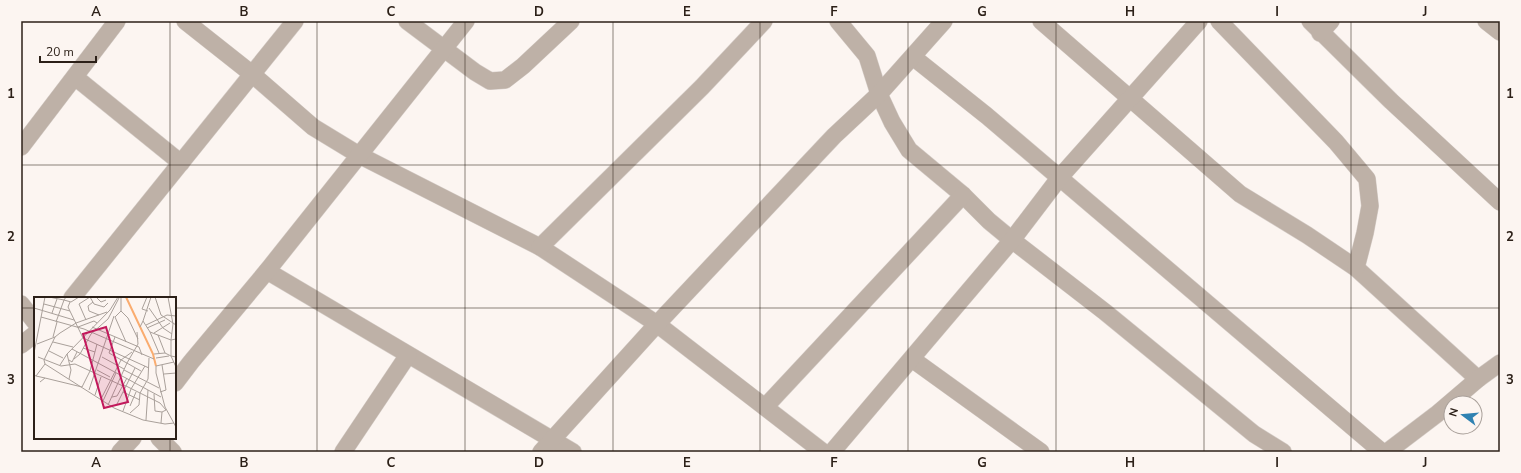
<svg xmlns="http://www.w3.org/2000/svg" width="1521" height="473" viewBox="0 0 1521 473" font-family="'Nunito Sans',sans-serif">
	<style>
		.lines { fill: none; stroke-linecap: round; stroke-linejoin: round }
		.minor-casing { stroke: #d7cfca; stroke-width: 18 }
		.minor { stroke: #beb1a7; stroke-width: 17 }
		.grid { fill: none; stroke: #2c2018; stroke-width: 1; stroke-opacity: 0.55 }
		.inset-river { fill: none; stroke: #faac6f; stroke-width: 2 }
		.inset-road { fill: none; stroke: #a9a09a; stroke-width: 1 }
		.view { fill: #c2185b; fill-opacity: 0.15; stroke: #c2185b; stroke-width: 2 }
		.inset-edge { fill: none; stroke: #2c2018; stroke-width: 2 }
		.neatline { fill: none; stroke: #2c2018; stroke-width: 1.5 }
		.grid-label { font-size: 13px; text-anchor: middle; font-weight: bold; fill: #2c2018 }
	</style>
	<rect width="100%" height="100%" fill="#fcf5f1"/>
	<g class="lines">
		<g class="minor-casing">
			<g id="minor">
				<polyline points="185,21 252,74 313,127 359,155 540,247 657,324 823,452"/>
				<polyline points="407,21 475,72 490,81 505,80 523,66 571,21"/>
				<polyline points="838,21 867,56 879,94 892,122 909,150 963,195 989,221 1012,240 1105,312 1254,434 1283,452"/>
				<polyline points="1041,21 1240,194 1307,235 1356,268 1478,379"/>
				<polyline points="1219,21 1336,142 1367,179 1370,206 1365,233 1356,268"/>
				<polyline points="1310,21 1391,101 1500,202"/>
				<polyline points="1486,21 1500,32"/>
				<polyline points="1320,33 1331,21"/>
				<polyline points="913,57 987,116 1382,452"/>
				<polyline points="75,77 181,163"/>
				<polyline points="21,147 117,21"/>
				<polyline points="540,247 702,87 764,21"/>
				<polyline points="267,271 573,452"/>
				<polyline points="72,298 295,21"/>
				<polyline points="21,304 35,322"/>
				<polyline points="21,345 35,334"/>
				<polyline points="912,359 1041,452"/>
				<polyline points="175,383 191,362 267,271 466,21"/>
				<polyline points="765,407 963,195"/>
				<polyline points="159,438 173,452"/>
				<polyline points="120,452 133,438"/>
				<polyline points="343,452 408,355"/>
				<polyline points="541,452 657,324 834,136 879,94 944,21"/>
				<polyline points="832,452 1012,240 1060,177 1199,21"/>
				<polyline points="1387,452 1437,414 1478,379 1500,363"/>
			</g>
		</g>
		<use href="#minor" class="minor"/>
	</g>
	<path class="grid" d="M 170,21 L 170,298M 317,21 L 317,452M 465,21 L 465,452M 613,21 L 613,452M 760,21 L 760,452M 908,21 L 908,452M 1056,21 L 1056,452M 1204,21 L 1204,452M 1351,21 L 1351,452M 21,165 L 1500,165M 21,308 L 35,308M 175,308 L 1500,308M 170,438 L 170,452"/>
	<g transform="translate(34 297)">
		<rect width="142" height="142" fill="#fcf5f1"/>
		<path class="inset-river" d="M 92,0 L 119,57 L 122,69"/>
		<path class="inset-road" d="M 15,0 L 30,3 L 32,0M 56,0 L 60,7 L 70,10 L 74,6M 62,0 L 67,5 L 72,3M 87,0 L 87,14 L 81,20 L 92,45M 113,0 L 108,12 L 114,14M 121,0 L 127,18 L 142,28M 134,0 L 139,27 L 137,43 L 142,42M 36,5 L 34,10 L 49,41 L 115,71M 59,5 L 54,9 L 55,14 L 65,18M 10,7 L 36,14M 0,11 L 40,23M 115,11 L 129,31 L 138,37M 87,14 L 94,21 L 104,42M 73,15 L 42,26 L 26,36 L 21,40 L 10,63 L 11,67 L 80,111 L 109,123 L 131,127 L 140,126M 18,16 L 23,2M 7,20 L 50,32 L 120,62M 52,23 L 45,7 L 56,0M 109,24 L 117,0M 22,25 L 30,3 L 37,5 L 45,0M 112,28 L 133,18 L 142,19M 44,30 L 60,24 L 63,26M 58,30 L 105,50 L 108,58M 106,30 L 109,24 L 116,35 L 137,43 L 137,59 L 142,60M 113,31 L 131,23M 116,35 L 125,56M 120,36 L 136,26M 57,37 L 74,22 L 85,1M 124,38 L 131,56M 19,40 L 23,25M 81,40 L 75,56 L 107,74M 19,45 L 39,50M 3,47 L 21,40M 49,51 L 61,55M 38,52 L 127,100M 15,54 L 29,61M 0,56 L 11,0M 120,57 L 131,56 L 137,59 L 142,70M 4,60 L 27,69 L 41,67 L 89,89M 68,60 L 90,72M 122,61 L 135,59M 40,62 L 46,57 L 57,37M 35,63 L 38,65 L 43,55M 140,65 L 122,69 L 122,76 L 131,110 L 142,130M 26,68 L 33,57M 63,73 L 76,80M 90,73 L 125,91M 130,77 L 142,76M 0,78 L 2,79 L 11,67M 2,79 L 11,81 L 6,85M 11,81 L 48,90 L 56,74 L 63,47M 35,82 L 37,73 L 33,57 L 76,13 L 84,0M 90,88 L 126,106 L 132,113 L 128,115M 55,93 L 80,19M 89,95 L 106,103M 126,95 L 132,93 L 128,68M 120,97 L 121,114 L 128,115 L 127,126M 61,98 L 67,80M 78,100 L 83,99 L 93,81M 67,102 L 87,63 L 98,55M 69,104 L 82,76M 83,107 L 101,71M 74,108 L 93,66 L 104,47 L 103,35M 96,109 L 102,95M 89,114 L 97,92 L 111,69M 96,116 L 105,108 L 106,96 L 114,82 L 115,61M 112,123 L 114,93"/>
		<path class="view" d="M 72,30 L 94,105 L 70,111 L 49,37 Z"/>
		<rect width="142" height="142" class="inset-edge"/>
	</g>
	<rect width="1521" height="473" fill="none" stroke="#fcf5f1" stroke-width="44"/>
	<g transform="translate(1463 415) rotate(286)"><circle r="19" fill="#fcf5f1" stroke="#a9a09a"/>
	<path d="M0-3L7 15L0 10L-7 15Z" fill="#2f82b2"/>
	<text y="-6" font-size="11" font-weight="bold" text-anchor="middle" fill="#2c2018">N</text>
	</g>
	<path d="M40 56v6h56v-6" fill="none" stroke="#2c2018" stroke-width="2"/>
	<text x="46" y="56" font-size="12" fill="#2c2018" stroke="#fcf5f1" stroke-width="3" paint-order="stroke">20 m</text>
	<rect x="22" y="22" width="1477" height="429" class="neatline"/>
	<g class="grid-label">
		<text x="96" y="16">A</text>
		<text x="244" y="16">B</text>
		<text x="391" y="16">C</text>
		<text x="539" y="16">D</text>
		<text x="687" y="16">E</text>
		<text x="834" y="16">F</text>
		<text x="982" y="16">G</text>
		<text x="1130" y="16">H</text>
		<text x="1277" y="16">I</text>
		<text x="1425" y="16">J</text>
		<text x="11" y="98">1</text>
		<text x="1510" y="98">1</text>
		<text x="11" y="241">2</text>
		<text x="1510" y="241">2</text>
		<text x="11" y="384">3</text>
		<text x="1510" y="384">3</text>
		<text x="96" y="467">A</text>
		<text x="244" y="467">B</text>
		<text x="391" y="467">C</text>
		<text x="539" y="467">D</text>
		<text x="687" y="467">E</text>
		<text x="834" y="467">F</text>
		<text x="982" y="467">G</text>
		<text x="1130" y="467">H</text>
		<text x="1277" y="467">I</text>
		<text x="1425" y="467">J</text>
	</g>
</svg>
